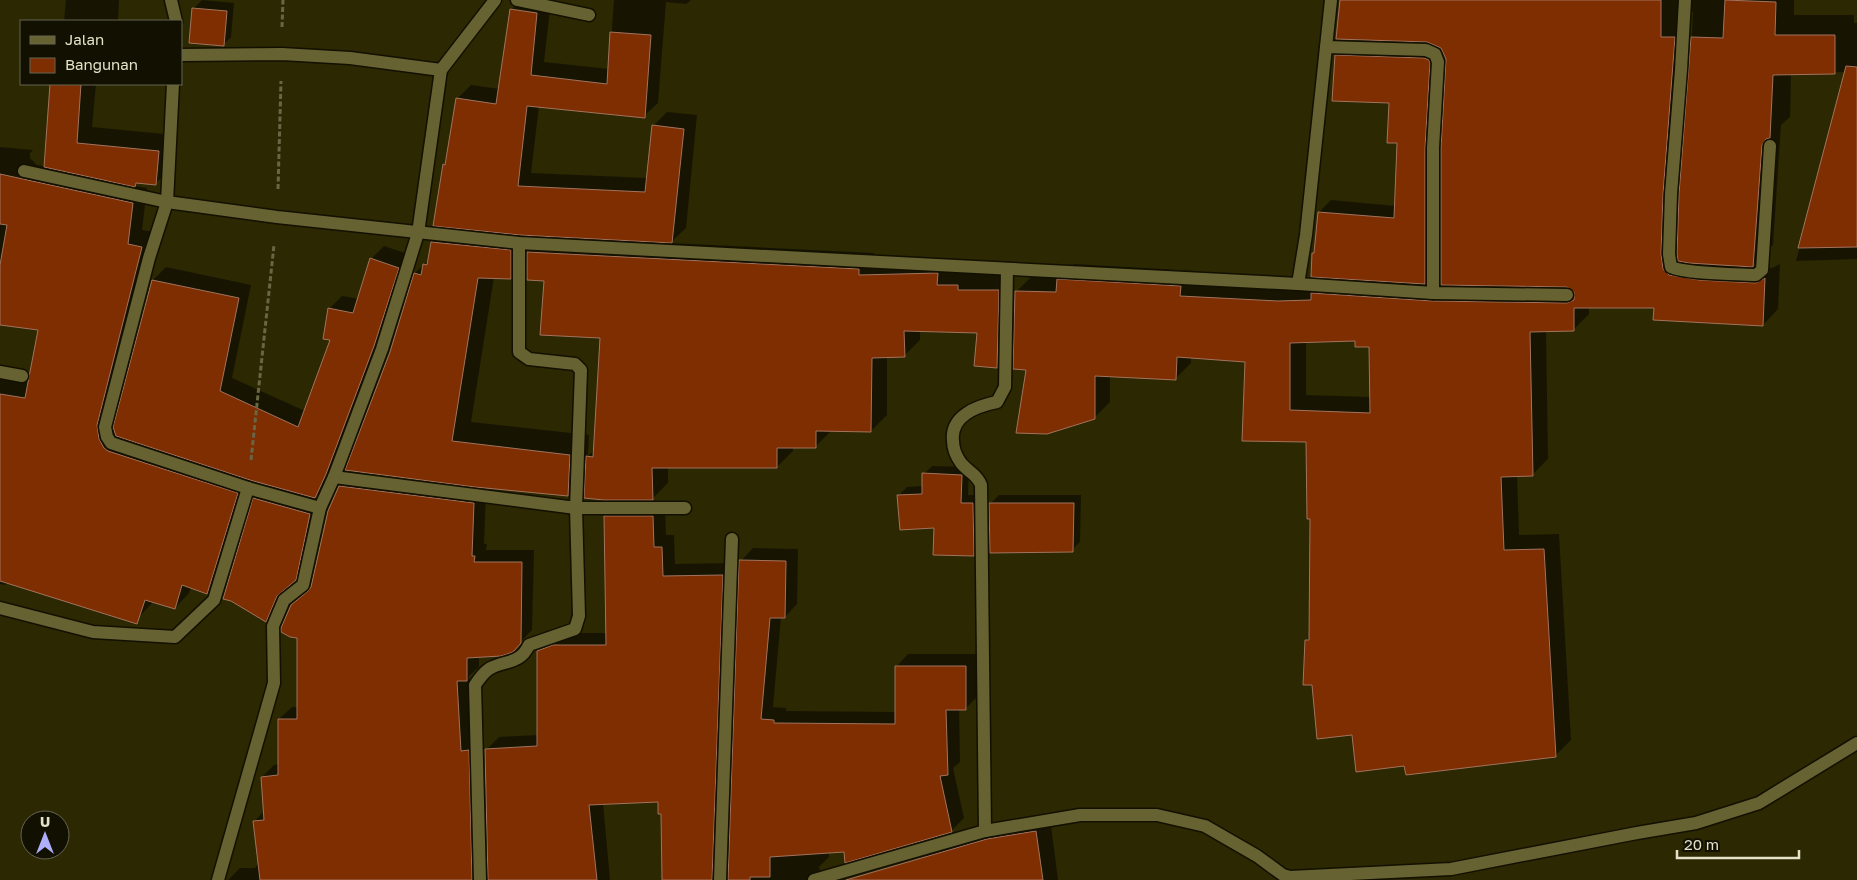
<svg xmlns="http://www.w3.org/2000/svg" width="1857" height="880" viewBox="0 0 1857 880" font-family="'Golos Text',sans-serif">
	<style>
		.shadow { fill: #0007; fill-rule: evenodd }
		.building { fill: #7e2e00; stroke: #a2735e; fill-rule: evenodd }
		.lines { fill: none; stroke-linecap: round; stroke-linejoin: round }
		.minor-casing { stroke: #131000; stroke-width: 15 }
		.path { stroke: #686644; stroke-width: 3; stroke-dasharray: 5 2.5; stroke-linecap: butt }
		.minor { stroke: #666232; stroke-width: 12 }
	</style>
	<rect width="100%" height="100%" fill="#2b2802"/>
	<g class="shadow">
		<polygon points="66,0 119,0 118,21 64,21"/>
		<polygon points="202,0 234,3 231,37 223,45 194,8"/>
		<path d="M 521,0 L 551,0 L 544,62 L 609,69 L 614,0 L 691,0 L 686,4 L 666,2 L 658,103 L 644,116 L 539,106 L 531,173 L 647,178 L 653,126 L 667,112 L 697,115 L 686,228 L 670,243 L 874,253 L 874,259 L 953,258 L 953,269 L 974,270 L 973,274 L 1014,275 L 1014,294 L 1032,276 L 1062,276 L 1074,264 L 1196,271 L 1196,280 L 1321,285 L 1329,277 L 1313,253 L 1315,251 L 1319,212 L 1331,200 L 1396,206 L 1398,142 L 1390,102 L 1336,57 L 1348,45 L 1441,47 L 1341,0 L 1794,0 L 1794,15 L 1854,15 L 1854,23 L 1857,23 L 1857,259 L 1796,261 L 1846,72 L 1791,73 L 1790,117 L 1781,125 L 1773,245 L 1751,267 L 1772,268 L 1780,264 L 1778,309 L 1763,325 L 1655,306 L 1589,306 L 1589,314 L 1573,330 L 1546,331 L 1548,459 L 1532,475 L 1517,475 L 1519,535 L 1559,534 L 1571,740 L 1555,756 L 1405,765 L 1353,733 L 1313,684 L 1306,641 L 1310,636 L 1311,518 L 1307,441 L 1246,360 L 1191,357 L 1191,363 L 1175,379 L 1110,375 L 1110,402 L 1094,418 L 1027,369 L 1015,348 L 997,367 L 978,332 L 920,330 L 920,340 L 904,356 L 887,356 L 887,415 L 871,431 L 832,430 L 816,446 L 793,446 L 793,451 L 777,467 L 668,467 L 668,483 L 652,499 L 587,476 L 568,495 L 475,486 L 391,352 L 415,273 L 429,260 L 432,242 L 448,226 L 444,165 L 447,162 L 457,99 L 471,85 L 500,89 L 511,10 ZM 1691,11 L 1693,12 L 1690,71 L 1678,249 L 1676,237 L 1678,177 ZM 1441,48 L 1447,62 L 1442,148 L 1442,285 L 1423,284 L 1436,271 L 1436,135 ZM 530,234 L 545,235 L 530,250 ZM 528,260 L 601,337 L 595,449 L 588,456 L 589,435 L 471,422 L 494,277 L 510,278 ZM 1356,339 L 1370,346 L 1371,397 L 1306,395 L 1306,342 Z"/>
		<polygon points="51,84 96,84 92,127 174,135 172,167 156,183 139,182 135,186 147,188 142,230 156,232 111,413 115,427 153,280 166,267 251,285 232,378 305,411 332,339 329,309 342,296 359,299 371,259 384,246 411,255 328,484 315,497 324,500 309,565 289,584 279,607 265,621 255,499 269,484 252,479 222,577 207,592 191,587 189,593 175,608 154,601 138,618 8,582 5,585 0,584 0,377 29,382 39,329 0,324 0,147 33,150 30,153 30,158 37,165 44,166 45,165"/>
		<polygon points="932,466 969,467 968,495 981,495 981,546 973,554 935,527 899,495 907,487 923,486 924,474"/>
		<polygon points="353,474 486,491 484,544 487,544 486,550 534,550 532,630 512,651 479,656 479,667 469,676 484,867 489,877 486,750 499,737 538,735 538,651 551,639 566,633 607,633 605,517 617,504 665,504 666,535 674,535 675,564 735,563 724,867 729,878 741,561 753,548 798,549 797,604 785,617 781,617 773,707 786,708 786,711 896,712 896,667 908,654 978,654 978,696 966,708 959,708 960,762 953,768 964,818 951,831 829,852 829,857 819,867 821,874 829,880 663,880 662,812 660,800 603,803 610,880 228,880 240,868 255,868 259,863 254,822 264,811 262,777 274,765 279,764 279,719 292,707 298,707 298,636 292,606 312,587 340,487"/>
		<polygon points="999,495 1081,495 1080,542 1072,550 991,503"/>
		<polygon points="1050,818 1058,880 927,880 924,858 938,843"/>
	</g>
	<g class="building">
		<path d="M 1340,0 L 1661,0 L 1661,37 L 1675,37 L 1663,194 L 1661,254 L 1663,269 L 1669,275 L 1699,280 L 1756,283 L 1765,278 L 1763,326 L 1653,320 L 1654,308 L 1574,308 L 1574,331 L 1530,332 L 1533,476 L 1501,477 L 1504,550 L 1544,549 L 1556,757 L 1406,775 L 1404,766 L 1356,772 L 1352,735 L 1317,739 L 1312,685 L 1303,685 L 1305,640 L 1309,640 L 1310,519 L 1307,519 L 1306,442 L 1242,441 L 1245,362 L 1177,357 L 1176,380 L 1095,376 L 1095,419 L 1047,434 L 1016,433 L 1026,370 L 1013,369 L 1015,291 L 1056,292 L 1057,279 L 1181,286 L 1180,296 L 1278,301 L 1311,300 L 1311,293 L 1433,301 L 1567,303 L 1574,300 L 1574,292 L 1567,287 L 1441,285 L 1441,148 L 1446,59 L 1441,48 L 1427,42 L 1336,39 ZM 1355,341 L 1355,347 L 1369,347 L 1370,413 L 1290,410 L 1290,343 Z"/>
		<polygon points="1725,0 1776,2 1775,35 1835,35 1835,74 1773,75 1770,138 1766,139 1762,145 1753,267 1689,263 1678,261 1677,254 1679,194 1691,37 1723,38"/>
		<polygon points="192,8 227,11 224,46 189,43"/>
		<polygon points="510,9 537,13 531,75 607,84 610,32 651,35 645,118 527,106 518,186 645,192 652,125 684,129 672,243 520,235 433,226 443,164 445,165 456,98 496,104"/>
		<polygon points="1335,55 1424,58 1429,60 1430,63 1425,148 1425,284 1311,277 1312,253 1314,253 1318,212 1394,218 1397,143 1387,143 1389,103 1332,101"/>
		<polygon points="1846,66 1857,67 1857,247 1798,248"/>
		<polygon points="50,84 81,84 77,143 159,151 156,185 136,183 135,187 44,167"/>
		<polygon points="0,174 133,203 128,244 142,247 97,425 99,439 104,448 108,451 238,493 207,594 182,585 175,609 145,600 137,624 0,581 0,394 25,398 38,330 0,325 0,265 7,225 0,224"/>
		<polygon points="431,242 511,250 511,279 478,278 452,441 570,455 568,496 475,487 345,470 390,352 414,273 421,275 423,264 427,265"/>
		<polygon points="527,252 859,269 859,275 938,273 937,285 958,285 958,290 999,290 997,368 974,366 977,333 904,331 905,357 872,358 871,432 816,431 816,448 777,448 777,468 652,468 653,500 604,500 584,498 586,456 593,457 600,338 540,335 544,281 527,280"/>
		<polygon points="370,258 399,268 374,346 326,474 315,498 250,480 116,436 113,427 152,280 239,298 220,391 298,427 330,340 323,339 328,308 353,313"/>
		<polygon points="922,473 962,475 961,503 973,503 974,556 933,555 934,528 900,530 897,495 922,494"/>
		<polygon points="339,486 474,503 472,556 475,556 474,562 522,562 521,643 513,652 501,656 467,658 467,681 457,681 461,751 469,750 472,880 260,880 253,821 264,820 261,777 278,775 278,719 297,719 297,638 290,637 281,632 281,628 291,605 308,591 311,587 328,511"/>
		<polygon points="253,498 310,514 296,580 277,596 266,622 231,601 223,599"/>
		<polygon points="989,503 1074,503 1073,552 990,553"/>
		<polygon points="604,516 653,516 654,547 662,547 663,576 723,575 712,880 662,880 661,814 658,814 658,802 589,805 597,880 488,880 485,749 537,746 537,651 553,645 606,645"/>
		<polygon points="739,560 786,561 785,618 770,618 761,719 774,720 774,723 895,724 895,666 966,666 966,710 946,710 948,775 940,776 952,832 845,863 844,852 770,857 770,877 750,877 750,880 728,880"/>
		<polygon points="1036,831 1043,880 846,880 987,839"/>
	</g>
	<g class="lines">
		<g class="minor-casing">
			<g id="minor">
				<polyline points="171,0 176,21"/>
				<polyline points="517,0 589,15"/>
				<path d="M 1685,0 L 1681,70 L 1671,194 L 1669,254 L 1671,267 C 1686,274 1737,274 1756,275 L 1762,270 L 1770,146"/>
				<polyline points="1326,47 1426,50 1435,54 1438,62 1433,148 1433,293"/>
				<polyline points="181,55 282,54 350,58 441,70"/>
				<polyline points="173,84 167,202 149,258 105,427 107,437 111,443 248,488 320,508"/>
				<polyline points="24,171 167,202 277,217 519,243 1298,284 1433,293 1567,295"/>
				<polyline points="1298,284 1306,235 1331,0"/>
				<polyline points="0,372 22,376"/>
				<polyline points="334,477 576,508 685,508"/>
				<polyline points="0,608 93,632 175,637 214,600 248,488"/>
				<path d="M 985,831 L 981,485 C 977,474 968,472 961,463 C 956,456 953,449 953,441 C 950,416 977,406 997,402 L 1005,387 L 1007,269"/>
				<polyline points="218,880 274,683 273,626 284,600 303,585 320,508 334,477 382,349 418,233 441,70 495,0"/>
				<path d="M 480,880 L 475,685 C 479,679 483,673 489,669 C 504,660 520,665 529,645 L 575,629 L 579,616 L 576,508 L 581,370 L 575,364 L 529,359 L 519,352 L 519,243"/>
				<polyline points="720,880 732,539"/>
				<polyline points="814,880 985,831 1080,815 1157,815 1205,826 1257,856 1283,875 1290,877 1451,869 1637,833 1696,823 1759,803 1857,743"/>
			</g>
		</g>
		<g class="path">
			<polyline points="282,27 283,0"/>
			<polyline points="278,189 281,81"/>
			<polyline points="251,460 274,245"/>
		</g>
		<use href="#minor" class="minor"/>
	</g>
	<rect x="20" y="20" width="162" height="65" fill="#121001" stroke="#666451"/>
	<rect x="30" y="36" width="25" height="8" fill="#666232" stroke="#666451"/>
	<text x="65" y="45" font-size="15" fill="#e4e2c9">Jalan</text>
	<rect x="30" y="58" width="25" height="15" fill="#7e2e00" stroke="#666451"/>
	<text x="65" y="70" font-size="15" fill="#e4e2c9">Bangunan</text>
	<g transform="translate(45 835)"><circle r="24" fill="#121001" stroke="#666451"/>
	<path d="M0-4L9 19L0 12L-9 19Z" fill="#afaefa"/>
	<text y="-8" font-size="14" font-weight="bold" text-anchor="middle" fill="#e4e2c9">U</text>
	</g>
	<path d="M1677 850v8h122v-8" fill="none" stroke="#e4e2c9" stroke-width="2.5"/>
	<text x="1684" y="850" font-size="15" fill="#e4e2c9" stroke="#121001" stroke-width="4" paint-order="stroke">20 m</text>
</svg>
